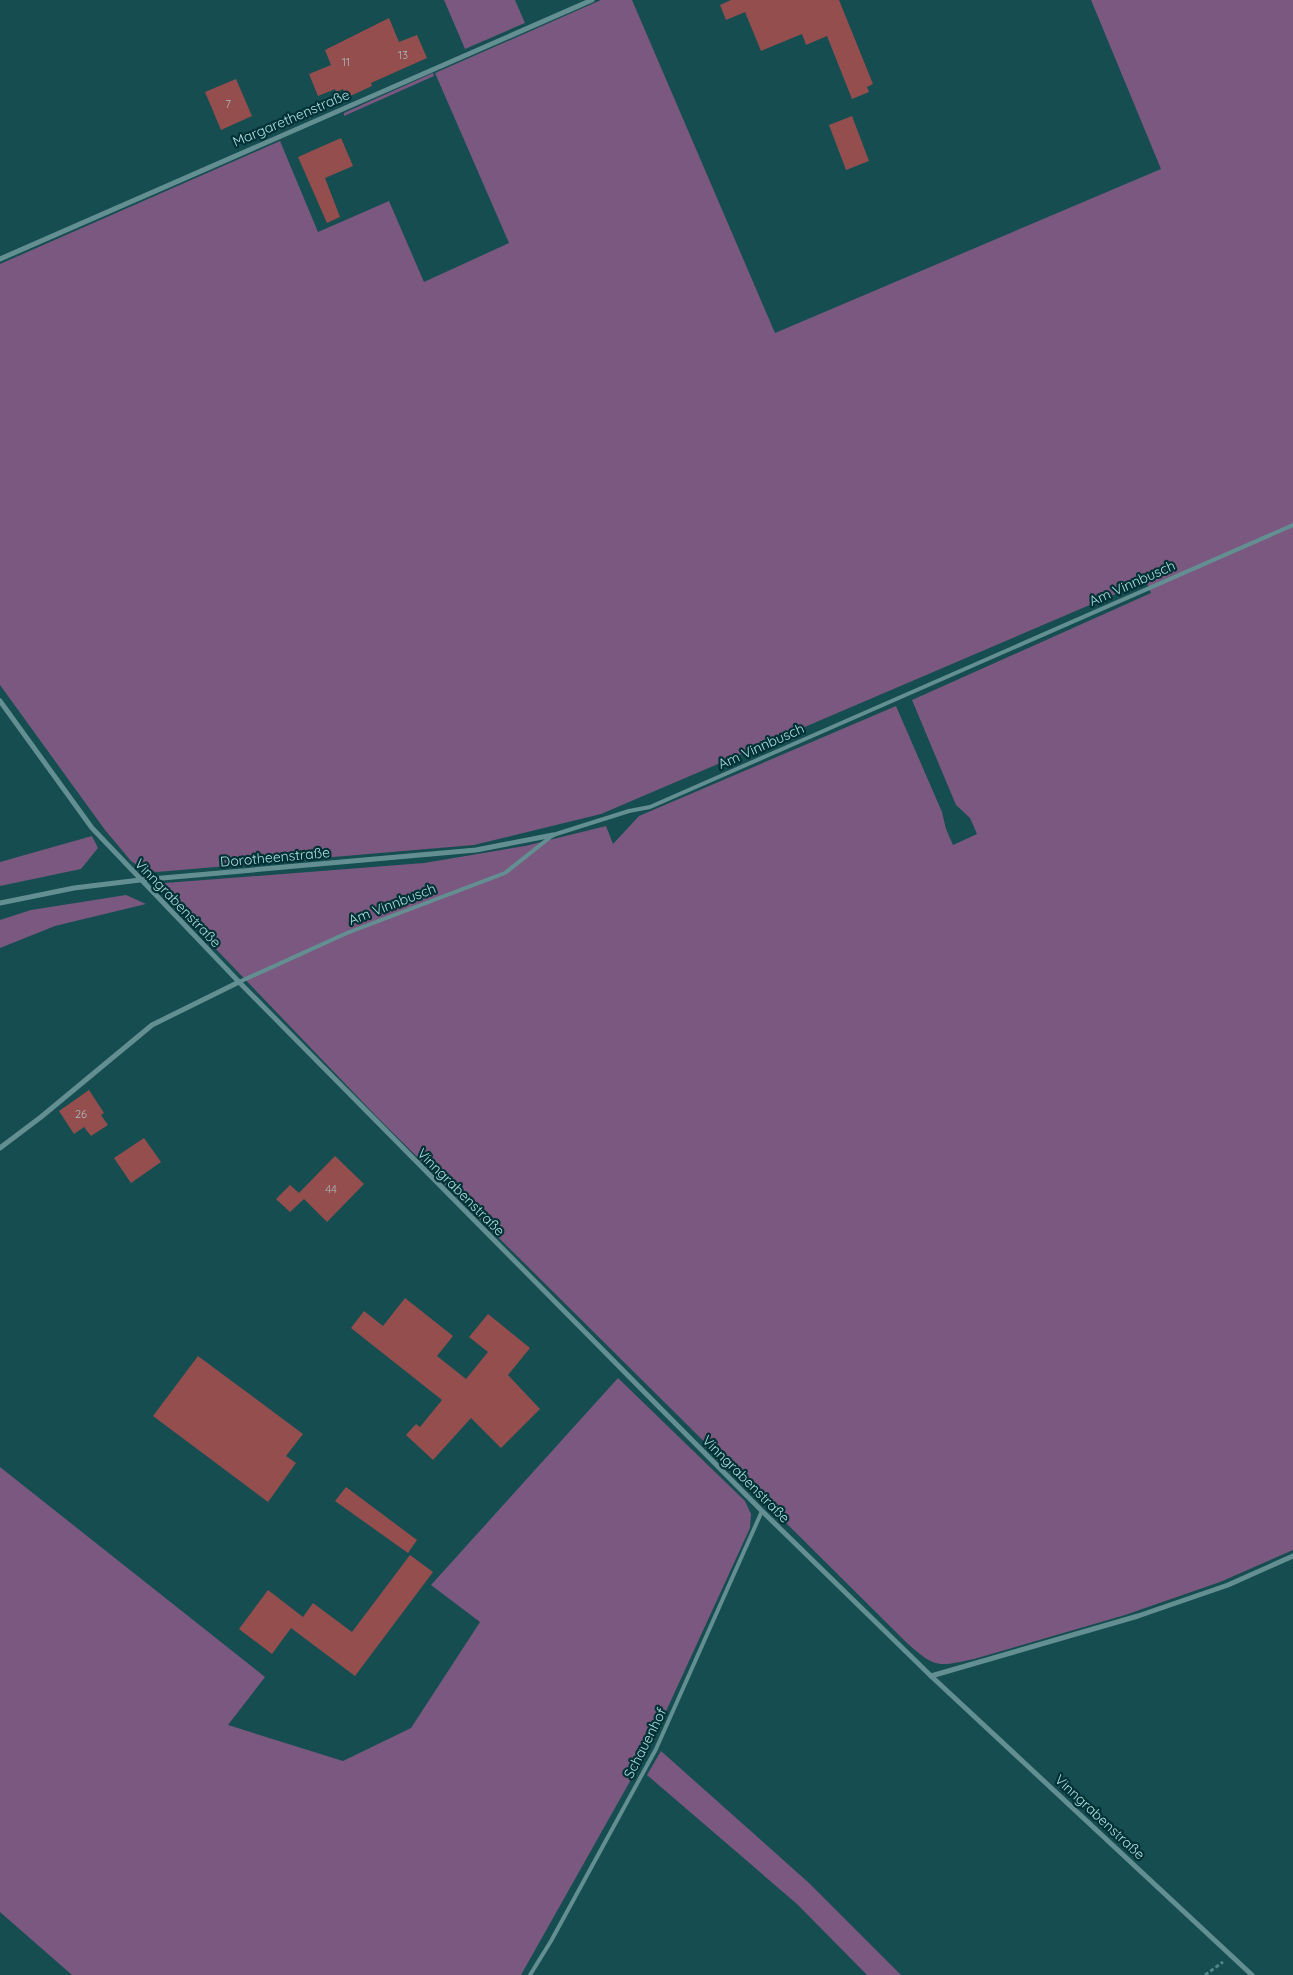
<svg xmlns="http://www.w3.org/2000/svg" width="1293" height="1975" viewBox="0 0 1293 1975" font-family="Quicksand,sans-serif">
	<style>
		.green { fill: #7a5880 }
		.building { fill: #954e4e }
		.lines { fill: none; stroke-linecap: round; stroke-linejoin: round }
		.path { stroke: #52868a; stroke-width: 3; stroke-dasharray: 4 2.5; stroke-linecap: butt }
		.service { stroke: #648f92; stroke-width: 4 }
		.minor { stroke: #648f92; stroke-width: 5 }
		.labels { text-anchor: middle; dominant-baseline: central; stroke-width: 4.5; stroke-linejoin: round; paint-order: stroke }
		.number-label { font-size: 11px; fill: #aabbbd }
		.street-label { font-size: 14px; fill: #b1dfe2; stroke: #023235 }
	</style>
	<rect width="100%" height="100%" fill="#154d51"/>
	<g class="green">
		<polygon points="444,0 515,0 525,23 465,49"/>
		<path d="M 601,0 L 632,0 L 775,333 L 1161,169 L 1091,0 L 1293,0 L 1293,1550 L 1220,1582 L 1125,1615 L 974,1659 C 936,1667 935,1668 906,1642 L 378,1118 L 166,897 L 160,891 L 159,886 L 165,883 L 424,863 L 525,846 L 606,826 L 613,844 L 639,816 L 896,706 L 942,812 L 946,829 L 953,845 L 977,834 L 970,818 L 956,805 L 912,700 L 1151,593 L 1146,581 L 601,814 L 474,845 L 157,872 L 144,870 L 131,861 L 105,830 L 0,685 L 0,264 L 280,141 L 318,232 L 389,201 L 424,282 L 509,243 L 435,73 Z"/>
		<polygon points="433,73 434,76 344,116 344,113"/>
		<polygon points="92,836 98,848 81,869 0,886 0,862"/>
		<polygon points="126,895 146,904 55,926 0,948 0,920 31,910"/>
		<polygon points="618,1378 745,1501 751,1514 750,1528 651,1744 521,1975 72,1975 0,1912 0,1467 265,1677 228,1725 343,1761 411,1728 480,1622 431,1585"/>
		<polygon points="661,1751 809,1883 901,1975 867,1975 797,1904 647,1775"/>
	</g>
	<g class="building">
		<polygon points="731,0 839,0 873,84 867,87 869,92 852,99 827,36 806,45 802,34 761,51 745,12 726,20 720,5"/>
		<polygon points="389,18 399,42 417,35 427,58 371,83 372,86 346,98 343,89 336,92 335,89 318,96 309,74 331,65 325,50"/>
		<polygon points="236,79 252,116 221,130 205,92"/>
		<polygon points="852,116 869,161 846,170 829,125"/>
		<polygon points="341,138 353,166 325,178 340,217 327,223 298,157"/>
		<polygon points="89,1090 104,1113 101,1115 108,1125 91,1136 84,1127 74,1134 59,1111"/>
		<polygon points="144,1138 161,1162 131,1183 114,1158"/>
		<polygon points="335,1156 364,1184 327,1222 304,1199 290,1212 276,1199 290,1185 299,1193"/>
		<polygon points="405,1298 453,1336 437,1356 466,1379 488,1352 469,1337 488,1314 530,1348 508,1375 540,1409 501,1448 471,1418 433,1460 406,1435 416,1424 420,1427 442,1400 351,1328 364,1311 383,1326"/>
		<polygon points="198,1356 303,1434 286,1456 296,1463 268,1502 153,1416"/>
		<polygon points="346,1487 417,1540 408,1553 335,1501"/>
		<polygon points="410,1555 433,1572 355,1676 291,1628 272,1654 239,1629 268,1590 303,1617 313,1603 352,1632"/>
	</g>
	<g class="lines">
		<polyline class="path" points="1205,1975 1223,1962"/>
		<g class="service">
			<polyline points="239,982 347,933 505,873 553,835 629,811 650,807 1293,525"/>
			<polyline points="530,1975 551,1941 656,1749 762,1511"/>
		</g>
		<g class="minor">
			<polyline points="0,259 592,0"/>
			<polyline points="0,701 92,828 239,982 762,1511 931,1676 1252,1975"/>
			<polyline points="0,903 74,888 140,880 476,850 553,835"/>
			<polyline points="0,1148 41,1117 152,1025 239,982"/>
			<polyline points="931,1676 1138,1616 1228,1585 1293,1556"/>
		</g>
	</g>
	<g class="labels">
		<g class="number-label">
			<text x="403" y="55">13</text>
			<text x="346" y="62">11</text>
			<text x="228" y="104">7</text>
			<text x="81" y="1114">26</text>
			<text x="331" y="1189">44</text>
		</g>
		<g class="street-label">
			<text transform="translate(291 118) rotate(-23)">Margarethenstraße</text>
			<text transform="translate(1132 583) rotate(-24)">Am Vinnbusch</text>
			<text transform="translate(761 746) rotate(-24)">Am Vinnbusch</text>
			<text transform="translate(275 857) rotate(-5)">Dorotheenstraße</text>
			<text transform="translate(178 903) rotate(46)">Vinngrabenstraße</text>
			<text transform="translate(392 904) rotate(-21)">Am Vinnbusch</text>
			<text transform="translate(461 1192) rotate(45)">Vinngrabenstraße</text>
			<text transform="translate(746 1479) rotate(45)">Vinngrabenstraße</text>
			<text transform="translate(645 1743) rotate(-63)">Schauenhof</text>
			<text transform="translate(1100 1817) rotate(43)">Vinngrabenstraße</text>
		</g>
	</g>
</svg>
